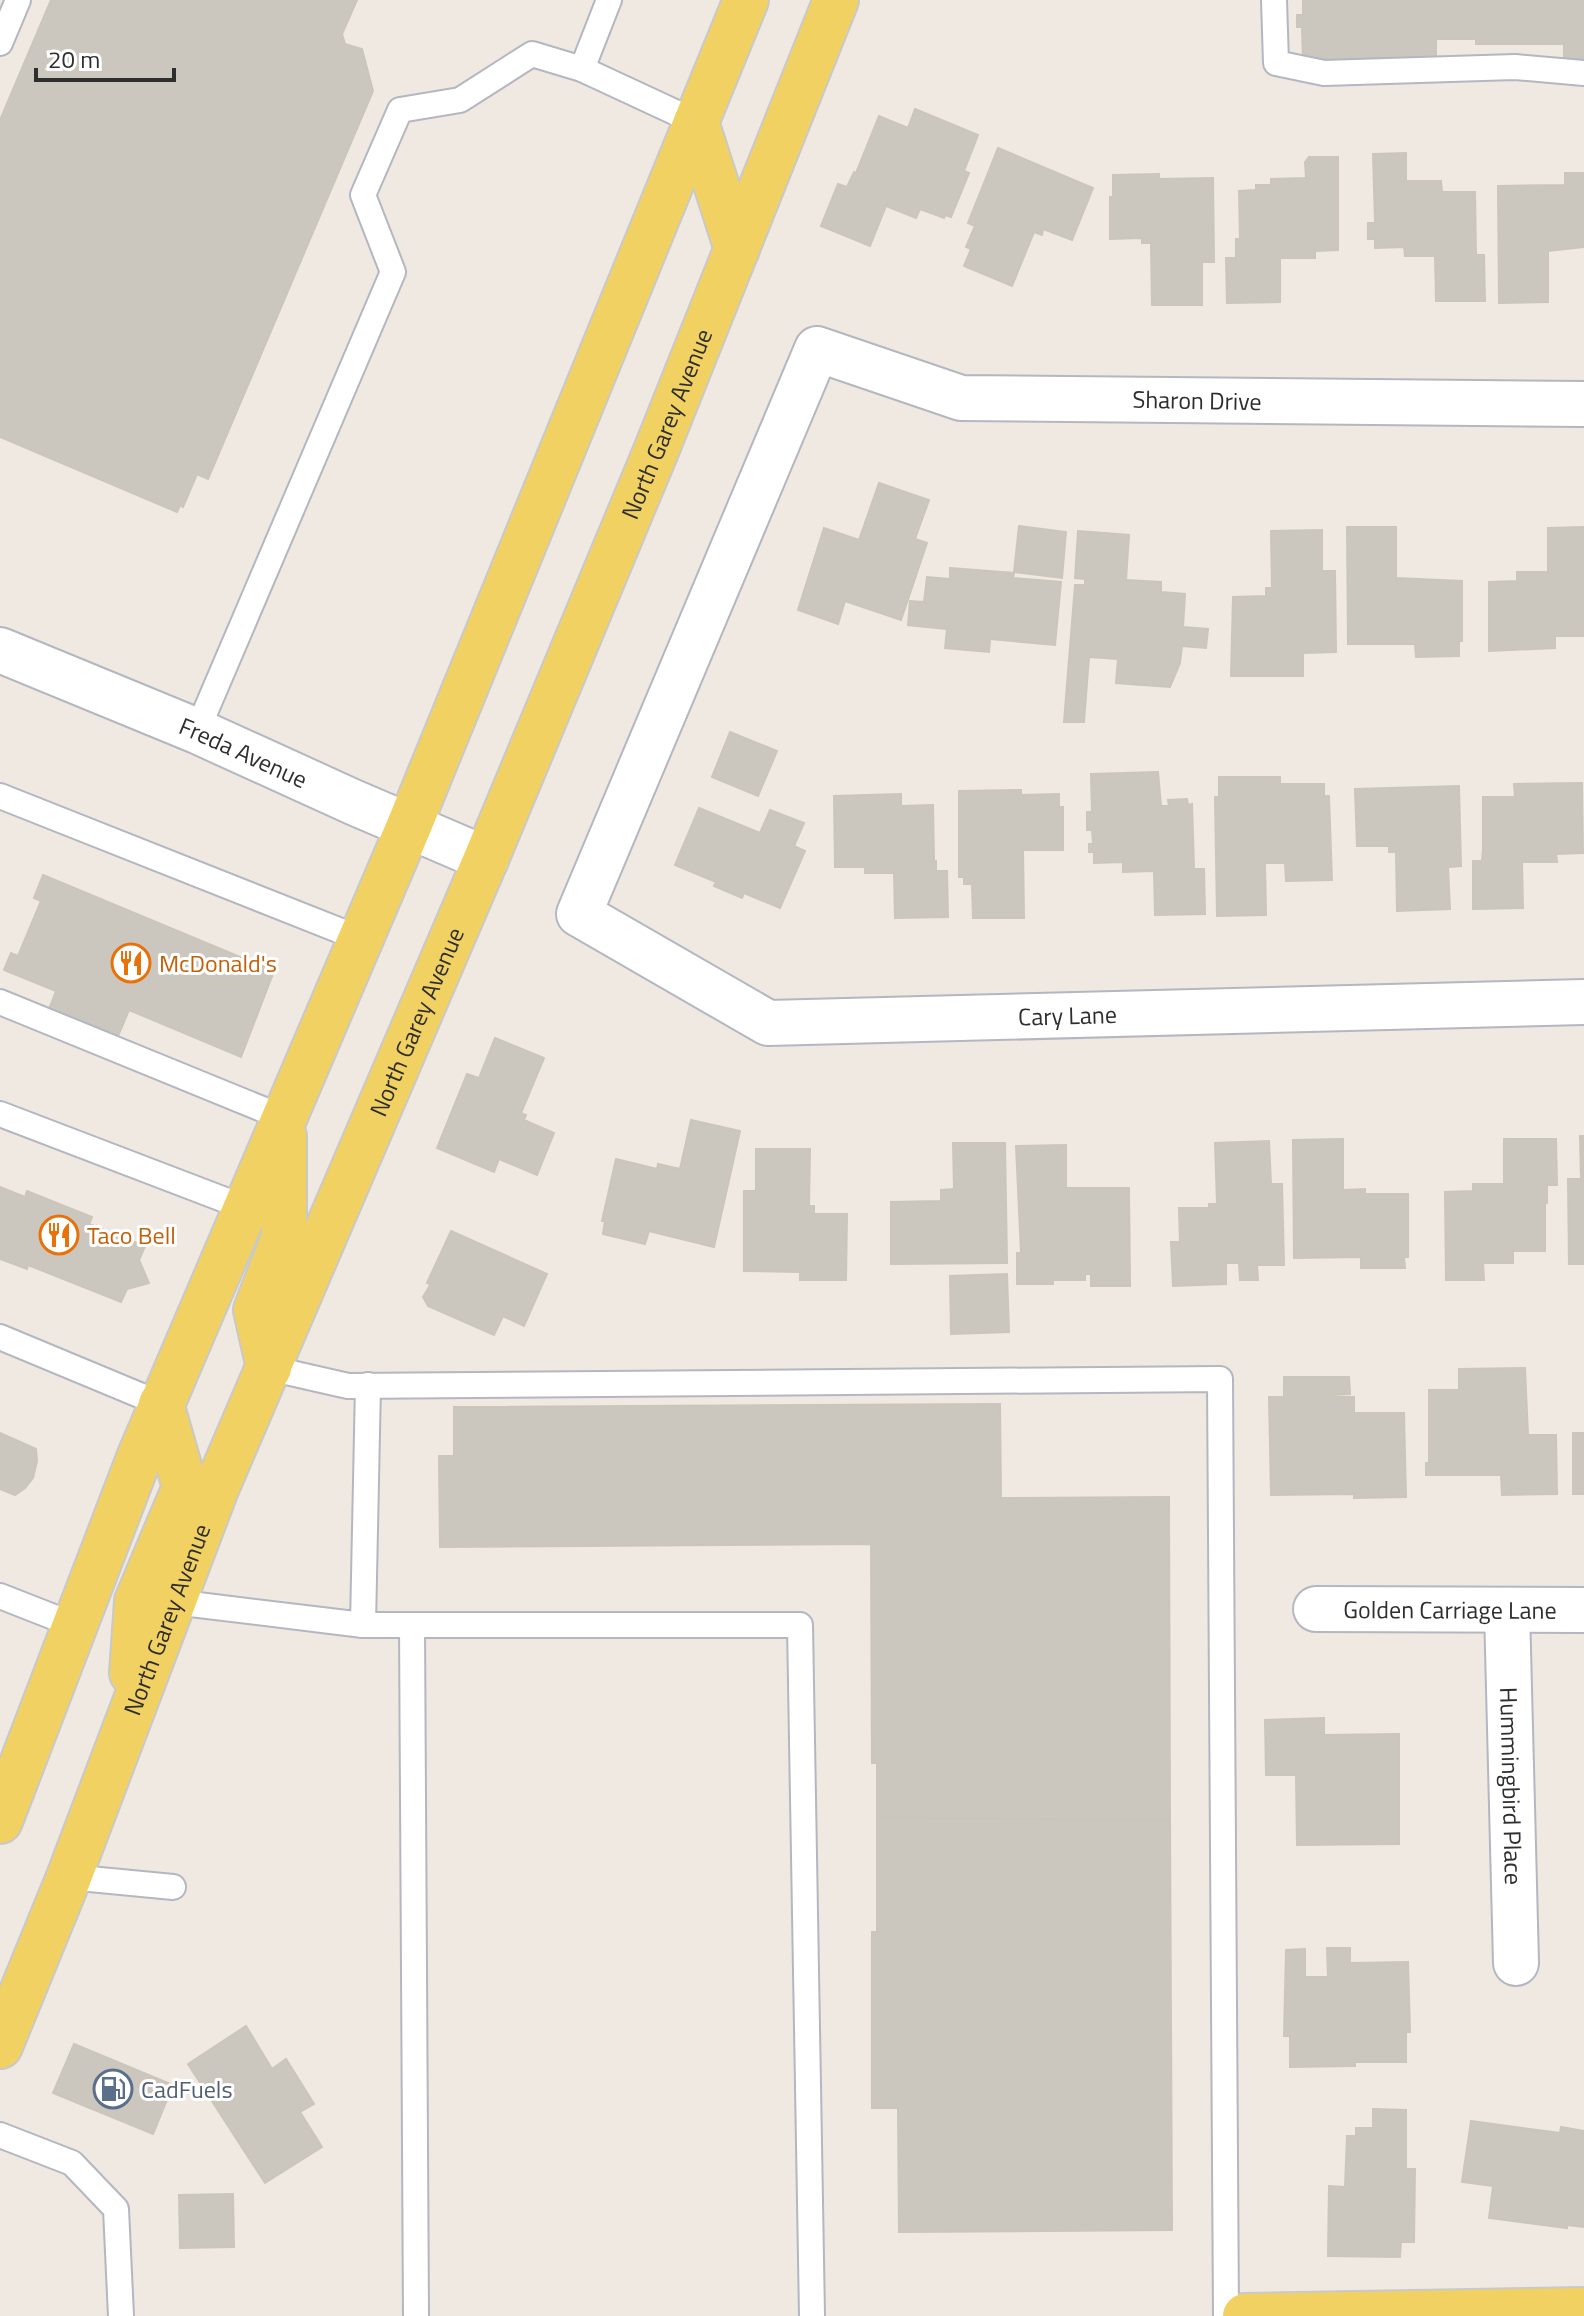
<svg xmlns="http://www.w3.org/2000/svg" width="1584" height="2316" viewBox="0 0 1584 2316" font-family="'Titillium Web',sans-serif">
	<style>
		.building { fill: #cbc7bf; stroke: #cbc5ba; stroke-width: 2 }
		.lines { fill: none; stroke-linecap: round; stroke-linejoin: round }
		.lane-casing { stroke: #b4b7c1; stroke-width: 28 }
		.street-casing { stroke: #b4b7c1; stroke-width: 48 }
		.primary-casing { stroke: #c9c9c9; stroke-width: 48 }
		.lane { stroke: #fff; stroke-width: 24 }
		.street { stroke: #fff; stroke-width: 44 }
		.primary { stroke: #f2d163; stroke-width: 44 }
		.labels { text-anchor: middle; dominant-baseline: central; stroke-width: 6; stroke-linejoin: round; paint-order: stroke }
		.street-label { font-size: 24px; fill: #2e2e2e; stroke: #fff }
		.food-label { font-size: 24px; fill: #c56008; stroke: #fff; text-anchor: start }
		.service-label { font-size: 24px; fill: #4e5e75; stroke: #fff; text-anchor: start }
	</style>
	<rect width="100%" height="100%" fill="#efe9e1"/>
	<g class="building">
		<polygon points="51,0 357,0 342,34 345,44 362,49 373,91 208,479 197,474 183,507 180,505 177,512 0,437 0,120"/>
		<polygon points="1303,0 1584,0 1584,59 1564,60 1564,44 1476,44 1476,39 1436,39 1436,58 1303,59 1302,27 1297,27 1297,15 1303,15"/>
		<polygon points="915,109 978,135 964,171 969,173 951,217 945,215 944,218 920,209 916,218 886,206 870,246 821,226 838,184 847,187 854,172 856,173 879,116 908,128"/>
		<polygon points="998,148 1093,188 1072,240 1043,229 1042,235 1034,232 1012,286 964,266 971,249 966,247 975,226 968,223"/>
		<polygon points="1406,153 1406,181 1441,181 1442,192 1475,192 1476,255 1484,255 1485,301 1436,301 1435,256 1405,256 1404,247 1375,248 1375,239 1368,239 1368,223 1375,223 1373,154"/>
		<polygon points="1309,157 1338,157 1338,250 1315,251 1315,258 1280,258 1280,302 1227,303 1226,258 1236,258 1236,239 1240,239 1239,191 1256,190 1256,185 1271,185 1271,179 1306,178 1305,162"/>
		<polygon points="1565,173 1584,173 1584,247 1548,251 1548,302 1499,303 1498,186 1565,185"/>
		<polygon points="1159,174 1159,179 1213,178 1214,262 1202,262 1202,305 1152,305 1151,243 1142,243 1142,238 1110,239 1110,197 1113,197 1113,175"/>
		<polygon points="879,483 929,500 915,539 927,543 901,620 845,601 838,624 798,610 824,528 859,540"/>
		<polygon points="1019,526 1066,532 1062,578 1014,572"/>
		<polygon points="1347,527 1396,527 1396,578 1462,581 1462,641 1459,641 1459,656 1416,657 1415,644 1348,644"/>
		<polygon points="1584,527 1584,636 1555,636 1555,648 1489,651 1489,582 1517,581 1517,572 1548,572 1548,528"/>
		<polygon points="1322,530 1322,571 1335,571 1336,652 1303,653 1303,676 1231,676 1233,597 1266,596 1266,588 1272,588 1271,531"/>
		<polygon points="1078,531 1129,535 1126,580 1161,582 1161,592 1185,594 1183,627 1208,629 1206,648 1182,646 1180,663 1170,687 1116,683 1118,659 1089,657 1084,722 1064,722 1075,585 1085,585 1085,579 1075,578"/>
		<polygon points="950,568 1014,573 1013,578 1061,582 1055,645 990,639 989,652 945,648 947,629 908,625 910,601 924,602 927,577 950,579"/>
		<polygon points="730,732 777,751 758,796 712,777"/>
		<polygon points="1158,772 1161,806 1169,806 1168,800 1187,799 1188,805 1192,804 1194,869 1204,869 1205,914 1155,915 1154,871 1123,872 1123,862 1094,863 1094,852 1089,852 1089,844 1093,844 1092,830 1087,830 1087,812 1092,812 1091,774"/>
		<polygon points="1219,777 1280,777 1280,784 1324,784 1324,796 1329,796 1332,880 1286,881 1285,863 1265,863 1266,915 1217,916 1215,797 1219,797"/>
		<polygon points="1582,783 1583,853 1556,854 1557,862 1522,862 1523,908 1473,909 1473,861 1482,861 1483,849 1483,797 1515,797 1514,784"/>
		<polygon points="1459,786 1461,866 1448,867 1450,909 1397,911 1396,852 1389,852 1389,846 1357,846 1355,789"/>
		<polygon points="1021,790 1021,795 1059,794 1059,807 1063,807 1063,850 1023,850 1024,918 973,918 972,884 964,884 964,877 959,877 959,791"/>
		<polygon points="901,794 901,806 933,805 934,861 936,861 936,871 947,871 948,917 895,918 894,873 865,873 865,867 835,867 834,796"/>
		<polygon points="699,808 760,833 770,810 804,823 794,846 805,851 780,908 744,893 742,898 714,886 716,882 675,865"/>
		<polygon points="43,875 274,971 241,1057 129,1010 116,1041 48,1012 56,991 4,970 11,953 18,956 41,901 34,898"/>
		<polygon points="495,1038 544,1058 521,1113 526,1115 524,1120 554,1133 537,1175 499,1159 494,1172 437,1148 467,1074 479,1078"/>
		<polygon points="691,1120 740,1131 714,1247 649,1231 645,1244 603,1234 605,1221 602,1221 616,1159 657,1169 658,1164 680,1169"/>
		<polygon points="1580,1136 1584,1136 1584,1264 1569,1264 1568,1179 1581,1179"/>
		<polygon points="1343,1139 1343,1190 1365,1189 1365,1194 1408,1194 1408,1257 1404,1257 1405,1268 1361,1268 1361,1257 1294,1258 1293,1140"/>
		<polygon points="1504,1139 1556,1139 1557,1185 1547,1185 1547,1203 1545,1203 1545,1251 1513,1251 1513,1263 1483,1263 1484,1280 1446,1280 1445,1192 1473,1191 1473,1184 1504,1184"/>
		<polygon points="1269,1141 1271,1184 1282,1184 1284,1265 1257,1265 1258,1280 1240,1280 1239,1263 1226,1263 1226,1284 1173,1286 1171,1242 1180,1242 1179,1208 1209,1208 1209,1204 1217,1204 1215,1143"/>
		<polygon points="953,1143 1005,1143 1007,1263 891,1264 891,1202 941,1201 941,1190 954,1189"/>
		<polygon points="1066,1145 1066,1188 1129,1188 1130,1286 1091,1286 1091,1274 1085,1274 1085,1280 1053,1280 1053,1284 1017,1284 1017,1253 1021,1253 1016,1146"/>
		<polygon points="756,1149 810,1149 809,1206 814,1206 814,1214 847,1214 846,1280 800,1280 800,1272 744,1271 744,1191 756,1191"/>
		<polygon points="0,1187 25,1197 27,1191 92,1217 89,1224 145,1246 139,1260 149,1283 127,1289 121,1302 28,1265 27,1269 0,1259"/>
		<polygon points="451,1231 547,1274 524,1326 503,1316 494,1335 428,1306 423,1297 429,1287 430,1284 427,1283"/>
		<polygon points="1007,1274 1009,1332 951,1334 950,1276"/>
		<polygon points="1525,1368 1528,1435 1556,1435 1557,1494 1502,1495 1501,1475 1426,1475 1426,1463 1429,1463 1429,1390 1459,1390 1459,1369"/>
		<polygon points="1284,1377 1349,1377 1350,1394 1331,1395 1331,1397 1354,1397 1354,1413 1404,1413 1406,1497 1354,1498 1354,1494 1271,1495 1269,1397 1284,1397"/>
		<polygon points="1000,1404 1001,1498 1169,1497 1170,1820 877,1818 877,1763 872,1763 871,1544 440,1547 439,1456 454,1456 454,1407"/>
		<polygon points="0,1433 36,1449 37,1461 33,1478 25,1488 15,1495 0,1489"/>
		<rect x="1573" y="1433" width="11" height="61"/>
		<polygon points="1324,1718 1324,1735 1399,1734 1399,1844 1297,1845 1296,1775 1266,1775 1265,1720"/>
		<polygon points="877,1818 1170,1820 1172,2230 899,2232 898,2108 872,2108 872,1932 877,1932"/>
		<polygon points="1327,1948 1350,1948 1350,1963 1408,1962 1410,2032 1406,2032 1406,2062 1355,2062 1355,2066 1290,2067 1290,2036 1284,2036 1286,1950 1305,1949 1305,1977 1328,1977"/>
		<polygon points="246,2026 272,2069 286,2059 314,2104 300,2112 322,2147 265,2183 188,2064"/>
		<polygon points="74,2044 173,2085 153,2134 53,2093"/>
		<polygon points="1373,2109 1406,2110 1406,2169 1415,2169 1414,2242 1401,2242 1400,2257 1328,2256 1329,2186 1345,2187 1347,2136 1356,2136 1356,2128 1373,2128"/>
		<polygon points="1471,2121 1560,2133 1561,2127 1584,2131 1584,2227 1567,2225 1567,2228 1489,2218 1493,2186 1462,2182"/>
		<polygon points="233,2194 234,2247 180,2248 179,2195"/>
	</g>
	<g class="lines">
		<g class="lane-casing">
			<g id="lane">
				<polyline points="1274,0 1276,63 1324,73 1515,67 1584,73"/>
				<polyline points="0,43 18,0"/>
				<polyline points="582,69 609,0"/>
				<polyline points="197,731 393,272 363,195 400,110 460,100 532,54 582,69 696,122"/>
				<polyline points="0,796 361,939"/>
				<polyline points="0,1002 284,1118"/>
				<polyline points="0,1114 246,1208"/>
				<polyline points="0,1337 161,1404"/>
				<polyline points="269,1368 348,1386 1220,1379 1226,2316"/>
				<polyline points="0,1596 74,1625"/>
				<polyline points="174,1602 363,1625 368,1385"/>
				<polyline points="363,1625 800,1625 812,2316"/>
				<polyline points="412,1625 416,2316"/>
				<polyline points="69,1877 173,1887"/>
				<polyline points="0,2135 72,2163 116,2209 121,2316"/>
			</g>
		</g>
		<g class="street-casing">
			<g id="street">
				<path id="s1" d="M 1584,404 L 961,398 L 817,349 L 579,914 L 768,1023 L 1584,1002"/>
				<path id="s2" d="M 0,650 L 197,731 L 353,802 L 486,859"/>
				<path id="s3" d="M 1316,1609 L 1584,1610"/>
				<path id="s4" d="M 1507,1610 L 1516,1963"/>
			</g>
		</g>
		<g class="primary-casing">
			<g id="primary">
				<polyline points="696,122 737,249"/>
				<polyline points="269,1368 256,1310 284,1237 284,1136"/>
				<polyline points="132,1673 137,1601 185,1487 161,1404"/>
				<polyline points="0,1821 139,1458 409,826 746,0"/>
				<path id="s5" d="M 0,2046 L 69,1877 L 216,1489 L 486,859 L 656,451 L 836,0"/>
				<polyline points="1245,2316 1584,2310"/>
			</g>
		</g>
		<use href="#lane" class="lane"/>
		<use href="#street" class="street"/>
		<use href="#primary" class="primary"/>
	</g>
	<defs>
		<g id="restaurant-ring" transform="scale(2)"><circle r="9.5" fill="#fff" stroke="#e8710a" stroke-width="1.5"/><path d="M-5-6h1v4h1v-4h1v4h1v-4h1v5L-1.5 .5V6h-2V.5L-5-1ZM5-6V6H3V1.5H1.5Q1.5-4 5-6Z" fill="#e8710a"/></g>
		<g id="fuel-ring" transform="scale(2)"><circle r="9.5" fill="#fff" stroke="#5c6f8a" stroke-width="1.5"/><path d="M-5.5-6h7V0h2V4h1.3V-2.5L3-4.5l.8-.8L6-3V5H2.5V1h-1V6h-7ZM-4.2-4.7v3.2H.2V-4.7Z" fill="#5c6f8a"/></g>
	</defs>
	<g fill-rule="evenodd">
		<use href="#restaurant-ring" x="131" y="963"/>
		<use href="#restaurant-ring" x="59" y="1235"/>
		<use href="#fuel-ring" x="113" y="2089"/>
	</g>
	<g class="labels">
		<g class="street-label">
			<text transform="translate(1197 400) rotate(1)">Sharon Drive</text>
			<text stroke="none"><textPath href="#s5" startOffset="1754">North Garey Avenue</textPath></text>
			<text stroke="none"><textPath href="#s2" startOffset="264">Freda Avenue</textPath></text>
			<text stroke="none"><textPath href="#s1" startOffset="1906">Cary Lane</textPath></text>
			<text stroke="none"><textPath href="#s5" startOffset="1106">North Garey Avenue</textPath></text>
			<text stroke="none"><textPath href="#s3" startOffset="134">Golden Carriage Lane</textPath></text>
			<text stroke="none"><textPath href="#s5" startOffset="458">North Garey Avenue</textPath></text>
			<text stroke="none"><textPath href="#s4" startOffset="176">Hummingbird Place</textPath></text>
		</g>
		<g class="food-label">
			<text x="159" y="963">McDonald's</text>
			<text x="87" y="1235">Taco Bell</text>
		</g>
		<g class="service-label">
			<text x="141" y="2089">CadFuels</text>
		</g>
	</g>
	<path d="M36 68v12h138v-12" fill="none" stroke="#2e2e2e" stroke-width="4"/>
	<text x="48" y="68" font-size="24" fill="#2e2e2e" stroke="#ffffff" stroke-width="6" paint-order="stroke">20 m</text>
</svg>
